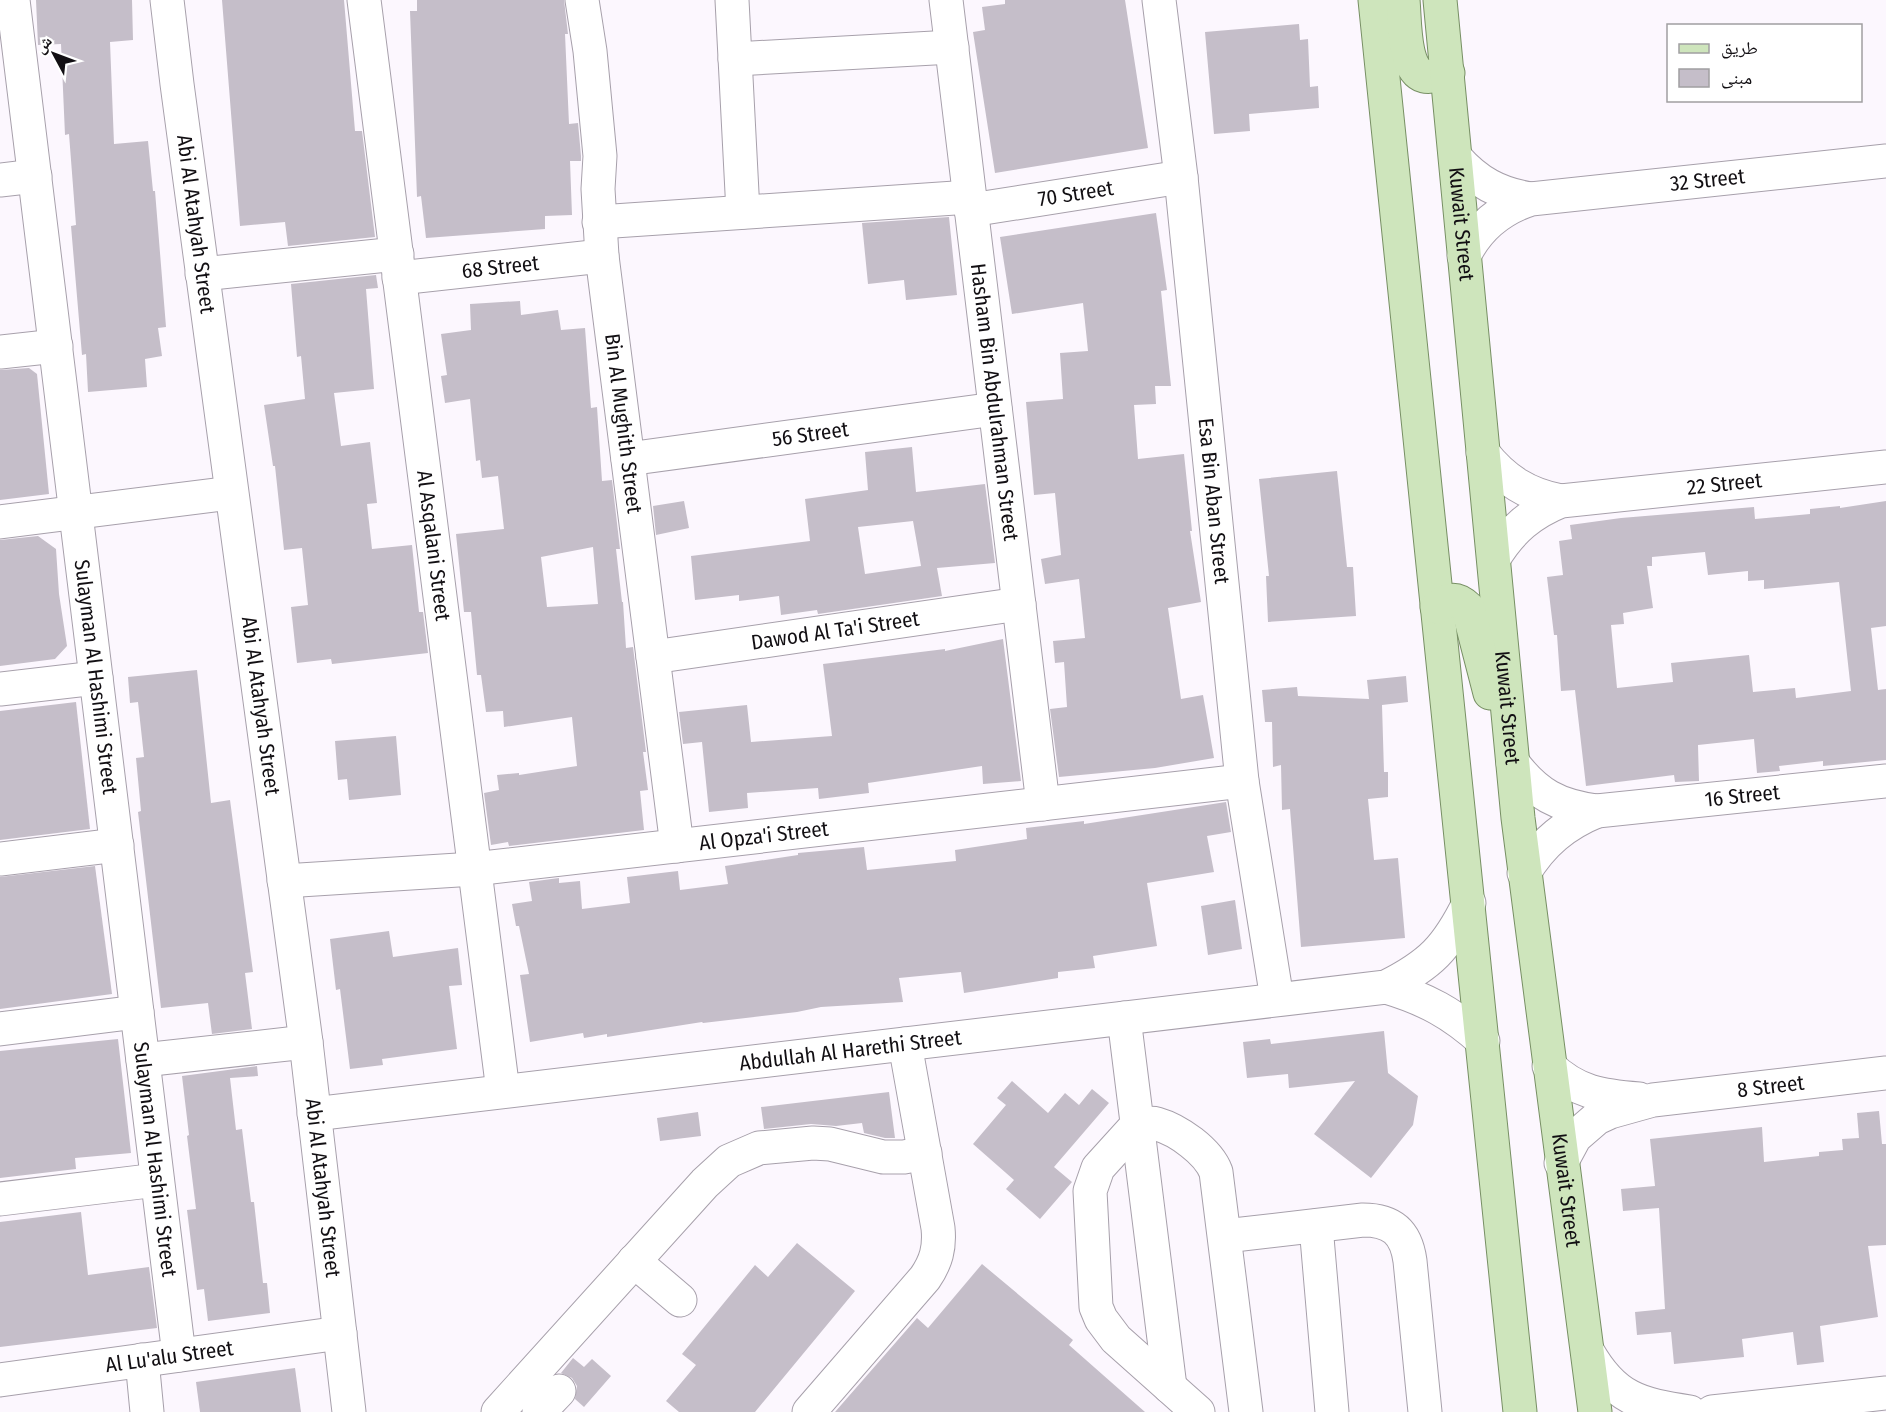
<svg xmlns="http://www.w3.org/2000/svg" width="1886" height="1412" viewBox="0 0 1886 1412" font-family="'Fira Sans Condensed','Noto Naskh Arabic',sans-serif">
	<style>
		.building { fill: #c5bec9; fill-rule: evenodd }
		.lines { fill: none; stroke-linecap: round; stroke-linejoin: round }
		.minor-casing { stroke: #a7a0ab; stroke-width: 35 }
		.major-casing { stroke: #778f64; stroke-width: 35 }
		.minor { stroke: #fff; stroke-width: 33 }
		.major { stroke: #cee5bc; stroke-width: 33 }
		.labels { text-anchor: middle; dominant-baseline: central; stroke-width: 5; stroke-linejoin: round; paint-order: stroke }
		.street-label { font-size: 21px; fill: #120f13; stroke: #fff }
	</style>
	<rect width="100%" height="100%" fill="#fcf7fe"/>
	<g class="building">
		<polygon points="36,0 132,0 133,40 110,42 114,144 148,141 153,191 155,191 166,327 158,328 162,356 145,359 147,387 88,392 86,354 82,355 71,226 76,225 69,134 65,135 61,44 38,45"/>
		<polygon points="222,0 344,0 355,131 362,131 375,237 288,246 285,222 240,226"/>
		<polygon points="417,0 564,0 568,34 565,34 569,124 578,123 581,156 581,161 570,161 572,215 545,216 545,229 426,238 421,196 417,197 410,11 417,11"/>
		<polygon points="1005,0 1125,0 1148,148 995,173 973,32 985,30 982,7 1005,4"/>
		<polygon points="1299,24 1300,40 1308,39 1310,87 1318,86 1319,108 1249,114 1250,131 1214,134 1205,32"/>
		<polygon points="1156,213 1167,290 1161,291 1171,386 1155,386 1156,404 1134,405 1138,459 1184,454 1192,531 1190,531 1201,602 1168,608 1181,699 1203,695 1214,758 1155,768 1059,777 1050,709 1067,707 1064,662 1055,663 1053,641 1085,638 1079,579 1045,584 1041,559 1061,555 1055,493 1034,495 1026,402 1063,399 1060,353 1088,351 1083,303 1012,314 1000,237"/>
		<polygon points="949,217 957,295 906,300 904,280 868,284 862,223"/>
		<polygon points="376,275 378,288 366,289 374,389 334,393 341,446 370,442 377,503 367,504 372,549 412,545 419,612 423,612 428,653 332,664 331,659 297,663 291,607 308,605 302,548 284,550 275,466 273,466 264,405 305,399 301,356 297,357 291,284"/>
		<path d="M 520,301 L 521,315 L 558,310 L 561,330 L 585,328 L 591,408 L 597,407 L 602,481 L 612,480 L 620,549 L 616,549 L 622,602 L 623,602 L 626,648 L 633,647 L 646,752 L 643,752 L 648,790 L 640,791 L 644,830 L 509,846 L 508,842 L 491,845 L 484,793 L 499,790 L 497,775 L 519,773 L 519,775 L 577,766 L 572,717 L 504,727 L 503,711 L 486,712 L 481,675 L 477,675 L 471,612 L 464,612 L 456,534 L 504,529 L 498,476 L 482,478 L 480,460 L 476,461 L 470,399 L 445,403 L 441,376 L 447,375 L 441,334 L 471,330 L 470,304 ZM 593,547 L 598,604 L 547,607 L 541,557 Z"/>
		<polygon points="29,368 37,374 49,494 0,500 0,370"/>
		<path d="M 912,447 L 916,492 L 985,484 L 995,563 L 937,568 L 942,596 L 818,614 L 817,610 L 781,615 L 779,596 L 739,601 L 739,595 L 695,600 L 691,556 L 810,541 L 805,499 L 868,490 L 865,452 ZM 913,521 L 921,566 L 865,574 L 858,527 Z"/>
		<polygon points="1337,471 1347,567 1353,567 1356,616 1268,622 1266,576 1269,576 1259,479"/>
		<polygon points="684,501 689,528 656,535 653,506"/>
		<path d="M 1886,501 L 1886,626 L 1871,628 L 1878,690 L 1886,689 L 1886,760 L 1823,766 L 1823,761 L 1779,766 L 1780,771 L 1757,773 L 1754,739 L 1698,745 L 1699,781 L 1675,782 L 1674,775 L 1586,786 L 1575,690 L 1561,691 L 1557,635 L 1554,635 L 1547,577 L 1563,575 L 1559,541 L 1572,539 L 1570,525 L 1621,518 L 1754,507 L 1755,519 L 1810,514 L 1810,509 L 1840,506 L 1840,508 ZM 1705,552 L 1708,575 L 1748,571 L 1748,581 L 1764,580 L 1764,589 L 1839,582 L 1851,691 L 1796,698 L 1795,688 L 1753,692 L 1749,655 L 1671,663 L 1673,682 L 1617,688 L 1611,625 L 1624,624 L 1623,613 L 1653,608 L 1647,566 L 1652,566 L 1652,557 Z"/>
		<polygon points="38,536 56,549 59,594 67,646 55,659 0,666 0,540"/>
		<polygon points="1003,639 1021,781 983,784 982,766 868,783 869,793 819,799 818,788 747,793 748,808 709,812 702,742 683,744 679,712 747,705 751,742 832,736 823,664 945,649 945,651"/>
		<polygon points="197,670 211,803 230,800 253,972 245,973 252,1029 212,1034 208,1003 161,1008 138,812 141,811 136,758 144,757 138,702 130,703 128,677"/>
		<polygon points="1406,676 1408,702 1382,705 1384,772 1388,772 1388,797 1368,799 1374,860 1398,858 1405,938 1301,947 1290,809 1282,810 1281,765 1273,767 1272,722 1265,722 1262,690 1297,687 1298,696 1369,699 1367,680"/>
		<polygon points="76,702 90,829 0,840 0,711"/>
		<polygon points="396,736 401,795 349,800 347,779 338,780 335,741"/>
		<polygon points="1226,802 1231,832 1207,836 1214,872 1147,883 1157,946 1093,956 1095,968 1058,972 1058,978 964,993 961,972 899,978 903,1002 821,1007 797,1012 703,1023 702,1022 607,1037 607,1034 584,1038 583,1033 530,1042 520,975 529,974 519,926 516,926 512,904 532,901 529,882 559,878 559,883 580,881 582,909 630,903 627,877 678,871 680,890 728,884 725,866 798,855 798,853 864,847 867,870 956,861 955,850 1027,839 1026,828 1084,821 1084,824"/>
		<polygon points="95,866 112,994 0,1009 0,877"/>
		<polygon points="1235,900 1242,949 1208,955 1201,906"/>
		<polygon points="389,931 393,957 458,948 462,985 449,986 457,1049 382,1059 383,1065 350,1069 340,989 336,990 330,939"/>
		<polygon points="1384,1031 1388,1073 1418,1096 1413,1125 1371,1178 1314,1134 1355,1081 1289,1088 1288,1074 1247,1078 1243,1042 1270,1039 1271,1044"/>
		<polygon points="118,1039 131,1153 75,1158 76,1169 0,1178 0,1051"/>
		<polygon points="257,1066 258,1076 230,1078 236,1130 242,1129 251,1202 254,1202 263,1283 267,1283 270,1313 208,1321 204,1289 197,1290 187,1210 196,1209 187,1136 189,1135 182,1076"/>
		<polygon points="1012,1081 1048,1113 1065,1093 1079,1105 1092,1089 1109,1103 1054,1167 1072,1182 1040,1219 1006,1189 1014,1180 973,1144 1006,1105 997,1098"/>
		<polygon points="889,1092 895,1138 885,1138 864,1133 862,1123 836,1126 811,1124 764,1129 761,1107"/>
		<polygon points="1879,1111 1882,1144 1886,1144 1886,1245 1868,1246 1878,1317 1820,1326 1824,1362 1797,1365 1793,1332 1742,1339 1744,1357 1674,1364 1671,1332 1637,1335 1635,1312 1665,1309 1659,1208 1623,1211 1621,1189 1655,1186 1650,1139 1762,1127 1764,1162 1819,1156 1819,1152 1843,1150 1842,1139 1859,1138 1857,1113"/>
		<polygon points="698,1112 701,1136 660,1141 657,1118"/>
		<polygon points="81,1212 88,1275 149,1267 157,1328 0,1347 0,1222"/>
		<polygon points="797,1243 855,1291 755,1412 679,1412 666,1401 696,1365 682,1354 755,1265 768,1277"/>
		<polygon points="982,1264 1073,1340 1069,1345 1145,1412 835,1412 917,1318 928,1328"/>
		<polygon points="573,1358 584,1367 592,1359 611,1376 584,1407 575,1399 577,1386 572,1378 561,1373"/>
		<polygon points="295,1368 301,1412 200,1412 196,1382"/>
	</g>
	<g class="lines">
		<g class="minor-casing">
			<g id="minor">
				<path id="s1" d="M 13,0 L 179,1355"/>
				<path id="s2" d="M 167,0 L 177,84 L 306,1042 L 349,1412"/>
				<path id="s3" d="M 364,0 L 503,1091"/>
				<path id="s4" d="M 582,0 L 590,51 L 600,156 L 598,189 L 602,256 L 677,846"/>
				<polyline points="732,0 743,212"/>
				<path id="s5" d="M 946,0 L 1043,804"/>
				<path id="s6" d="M 1159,0 L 1181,177 L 1242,781 L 1277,999"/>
				<polyline points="735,59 952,47"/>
				<path d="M 1456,158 C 1477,182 1499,194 1531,199"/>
				<polyline points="0,180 35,176"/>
				<path id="s7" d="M 971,210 L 1181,177"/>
				<polyline points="599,222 970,197"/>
				<path id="s8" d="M 1464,256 C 1478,227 1500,209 1531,199 L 1886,161"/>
				<polyline points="202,274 397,254"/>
				<path id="s9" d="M 399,278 L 602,256"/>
				<polyline points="0,352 56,346"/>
				<path d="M 1483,453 C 1504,480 1528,495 1561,501"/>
				<path id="s10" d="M 628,459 L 995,409"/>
				<polyline points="0,522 231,493"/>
				<path id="s11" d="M 1494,558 C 1511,530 1531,513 1561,501 L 1886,467"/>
				<path id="s12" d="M 653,657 L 1019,604"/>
				<polyline points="0,689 96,678"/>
				<path id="s13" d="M 1513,763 C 1536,794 1558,806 1597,811 L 1886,781"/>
				<polyline points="0,859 117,845"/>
				<path d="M 1524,873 C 1542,843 1565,824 1597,811"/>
				<path id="s14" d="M 284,881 L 474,869 L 1242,781"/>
				<path d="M 1386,987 C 1426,999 1452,1013 1483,1041"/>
				<polyline points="1124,1018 1170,1387"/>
				<polyline points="0,1029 137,1012"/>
				<polyline points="143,1060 306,1042"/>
				<path d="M 1549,1066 C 1577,1093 1602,1096 1639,1099"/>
				<path id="s15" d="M 314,1114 L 1386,987 C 1430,965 1447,948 1469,903"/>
				<path id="s16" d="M 1561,1163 L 1575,1137 L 1597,1118 L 1610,1112 L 1653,1100 L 1886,1073"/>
				<polyline points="0,1199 157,1180"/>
				<polyline points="1316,1226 1332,1412"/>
				<path d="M 1225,1236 L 1363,1220 C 1392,1220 1406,1232 1410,1261 L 1425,1412"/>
				<polyline points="634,1261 680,1300"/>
				<path d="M 1588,1352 C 1614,1398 1640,1405 1690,1412"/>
				<polyline points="142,1360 147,1412"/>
				<path id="s17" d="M 0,1380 L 340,1333"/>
				<polyline points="498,1412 705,1183 729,1161 759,1148 813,1143 830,1144 883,1157 904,1157 925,1153"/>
				<polyline points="539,1412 559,1391"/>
				<path d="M 809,1412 L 925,1278 C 936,1262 940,1248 938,1228 L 905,1044"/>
				<path d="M 1198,1412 L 1116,1339 L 1101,1319 L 1096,1307 L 1090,1191 L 1098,1168 L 1137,1125 C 1144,1124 1150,1122 1157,1124 C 1178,1130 1208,1151 1216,1172 L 1246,1412"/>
				<polyline points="1712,1412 1886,1393"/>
			</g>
		</g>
		<g class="major-casing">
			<g id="major">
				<polyline points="1375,0 1520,1412"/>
				<path d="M 1403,0 C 1405,19 1403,70 1424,76 C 1432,78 1441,74 1448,73"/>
				<path id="s18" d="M 1440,0 L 1518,818 L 1595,1412"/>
				<path d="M 1437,607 C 1449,598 1458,598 1468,608 L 1490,693"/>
			</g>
		</g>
		<use href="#minor" class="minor"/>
		<use href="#major" class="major"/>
	</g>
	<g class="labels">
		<g class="street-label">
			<text stroke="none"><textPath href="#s8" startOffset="268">32 Street</textPath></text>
			<text stroke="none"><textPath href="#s7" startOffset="106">70 Street</textPath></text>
			<text stroke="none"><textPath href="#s18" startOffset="225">Kuwait Street</textPath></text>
			<text stroke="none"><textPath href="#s2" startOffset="226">Abi Al Atahyah Street</textPath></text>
			<text stroke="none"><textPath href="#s9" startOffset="102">68 Street</textPath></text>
			<text stroke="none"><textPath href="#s5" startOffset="405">Hasham Bin Abdulrahman Street</textPath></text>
			<text stroke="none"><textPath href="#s4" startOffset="426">Bin Al Mughith Street</textPath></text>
			<text stroke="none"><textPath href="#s10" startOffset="184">56 Street</textPath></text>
			<text stroke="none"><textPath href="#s11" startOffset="254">22 Street</textPath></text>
			<text stroke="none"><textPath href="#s6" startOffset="504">Esa Bin Aban Street</textPath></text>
			<text stroke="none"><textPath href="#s3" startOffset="550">Al Asqalani Street</textPath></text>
			<text stroke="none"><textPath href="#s12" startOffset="184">Dawod Al Ta'i Street</textPath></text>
			<text stroke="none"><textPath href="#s1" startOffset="682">Sulayman Al Hashimi Street</textPath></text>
			<text stroke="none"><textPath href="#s2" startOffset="712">Abi Al Atahyah Street</textPath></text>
			<text stroke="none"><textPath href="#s18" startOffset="711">Kuwait Street</textPath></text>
			<text stroke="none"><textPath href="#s13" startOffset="246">16 Street</textPath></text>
			<text stroke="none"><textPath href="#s14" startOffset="482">Al Opza'i Street</textPath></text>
			<text stroke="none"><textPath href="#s15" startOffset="540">Abdullah Al Harethi Street</textPath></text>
			<text stroke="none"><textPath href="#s16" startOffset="236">8 Street</textPath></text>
			<text stroke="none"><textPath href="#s1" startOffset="1168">Sulayman Al Hashimi Street</textPath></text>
			<text stroke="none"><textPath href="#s2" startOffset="1198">Abi Al Atahyah Street</textPath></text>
			<text stroke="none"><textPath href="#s18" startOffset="1197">Kuwait Street</textPath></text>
			<text stroke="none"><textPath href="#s17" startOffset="171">Al Lu'alu Street</textPath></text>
		</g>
	</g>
	<rect x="1667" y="24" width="195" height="78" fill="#ffffff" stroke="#a09fa1" stroke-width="1.5"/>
	<rect x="1679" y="44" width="30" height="9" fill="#cee5bc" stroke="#a09fa1" stroke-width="1.5"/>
	<text x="1721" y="54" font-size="18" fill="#120f13">طريق</text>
	<rect x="1679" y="69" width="30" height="18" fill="#c5bec9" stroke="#a09fa1" stroke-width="1.5"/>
	<text x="1721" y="84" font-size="18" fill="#120f13">مبنى</text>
	<g transform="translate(54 54) rotate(311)" stroke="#ffffff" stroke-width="4.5" paint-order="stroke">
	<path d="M0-4.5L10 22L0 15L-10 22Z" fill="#120f13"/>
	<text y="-9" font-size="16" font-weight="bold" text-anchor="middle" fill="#120f13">ش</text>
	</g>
</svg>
